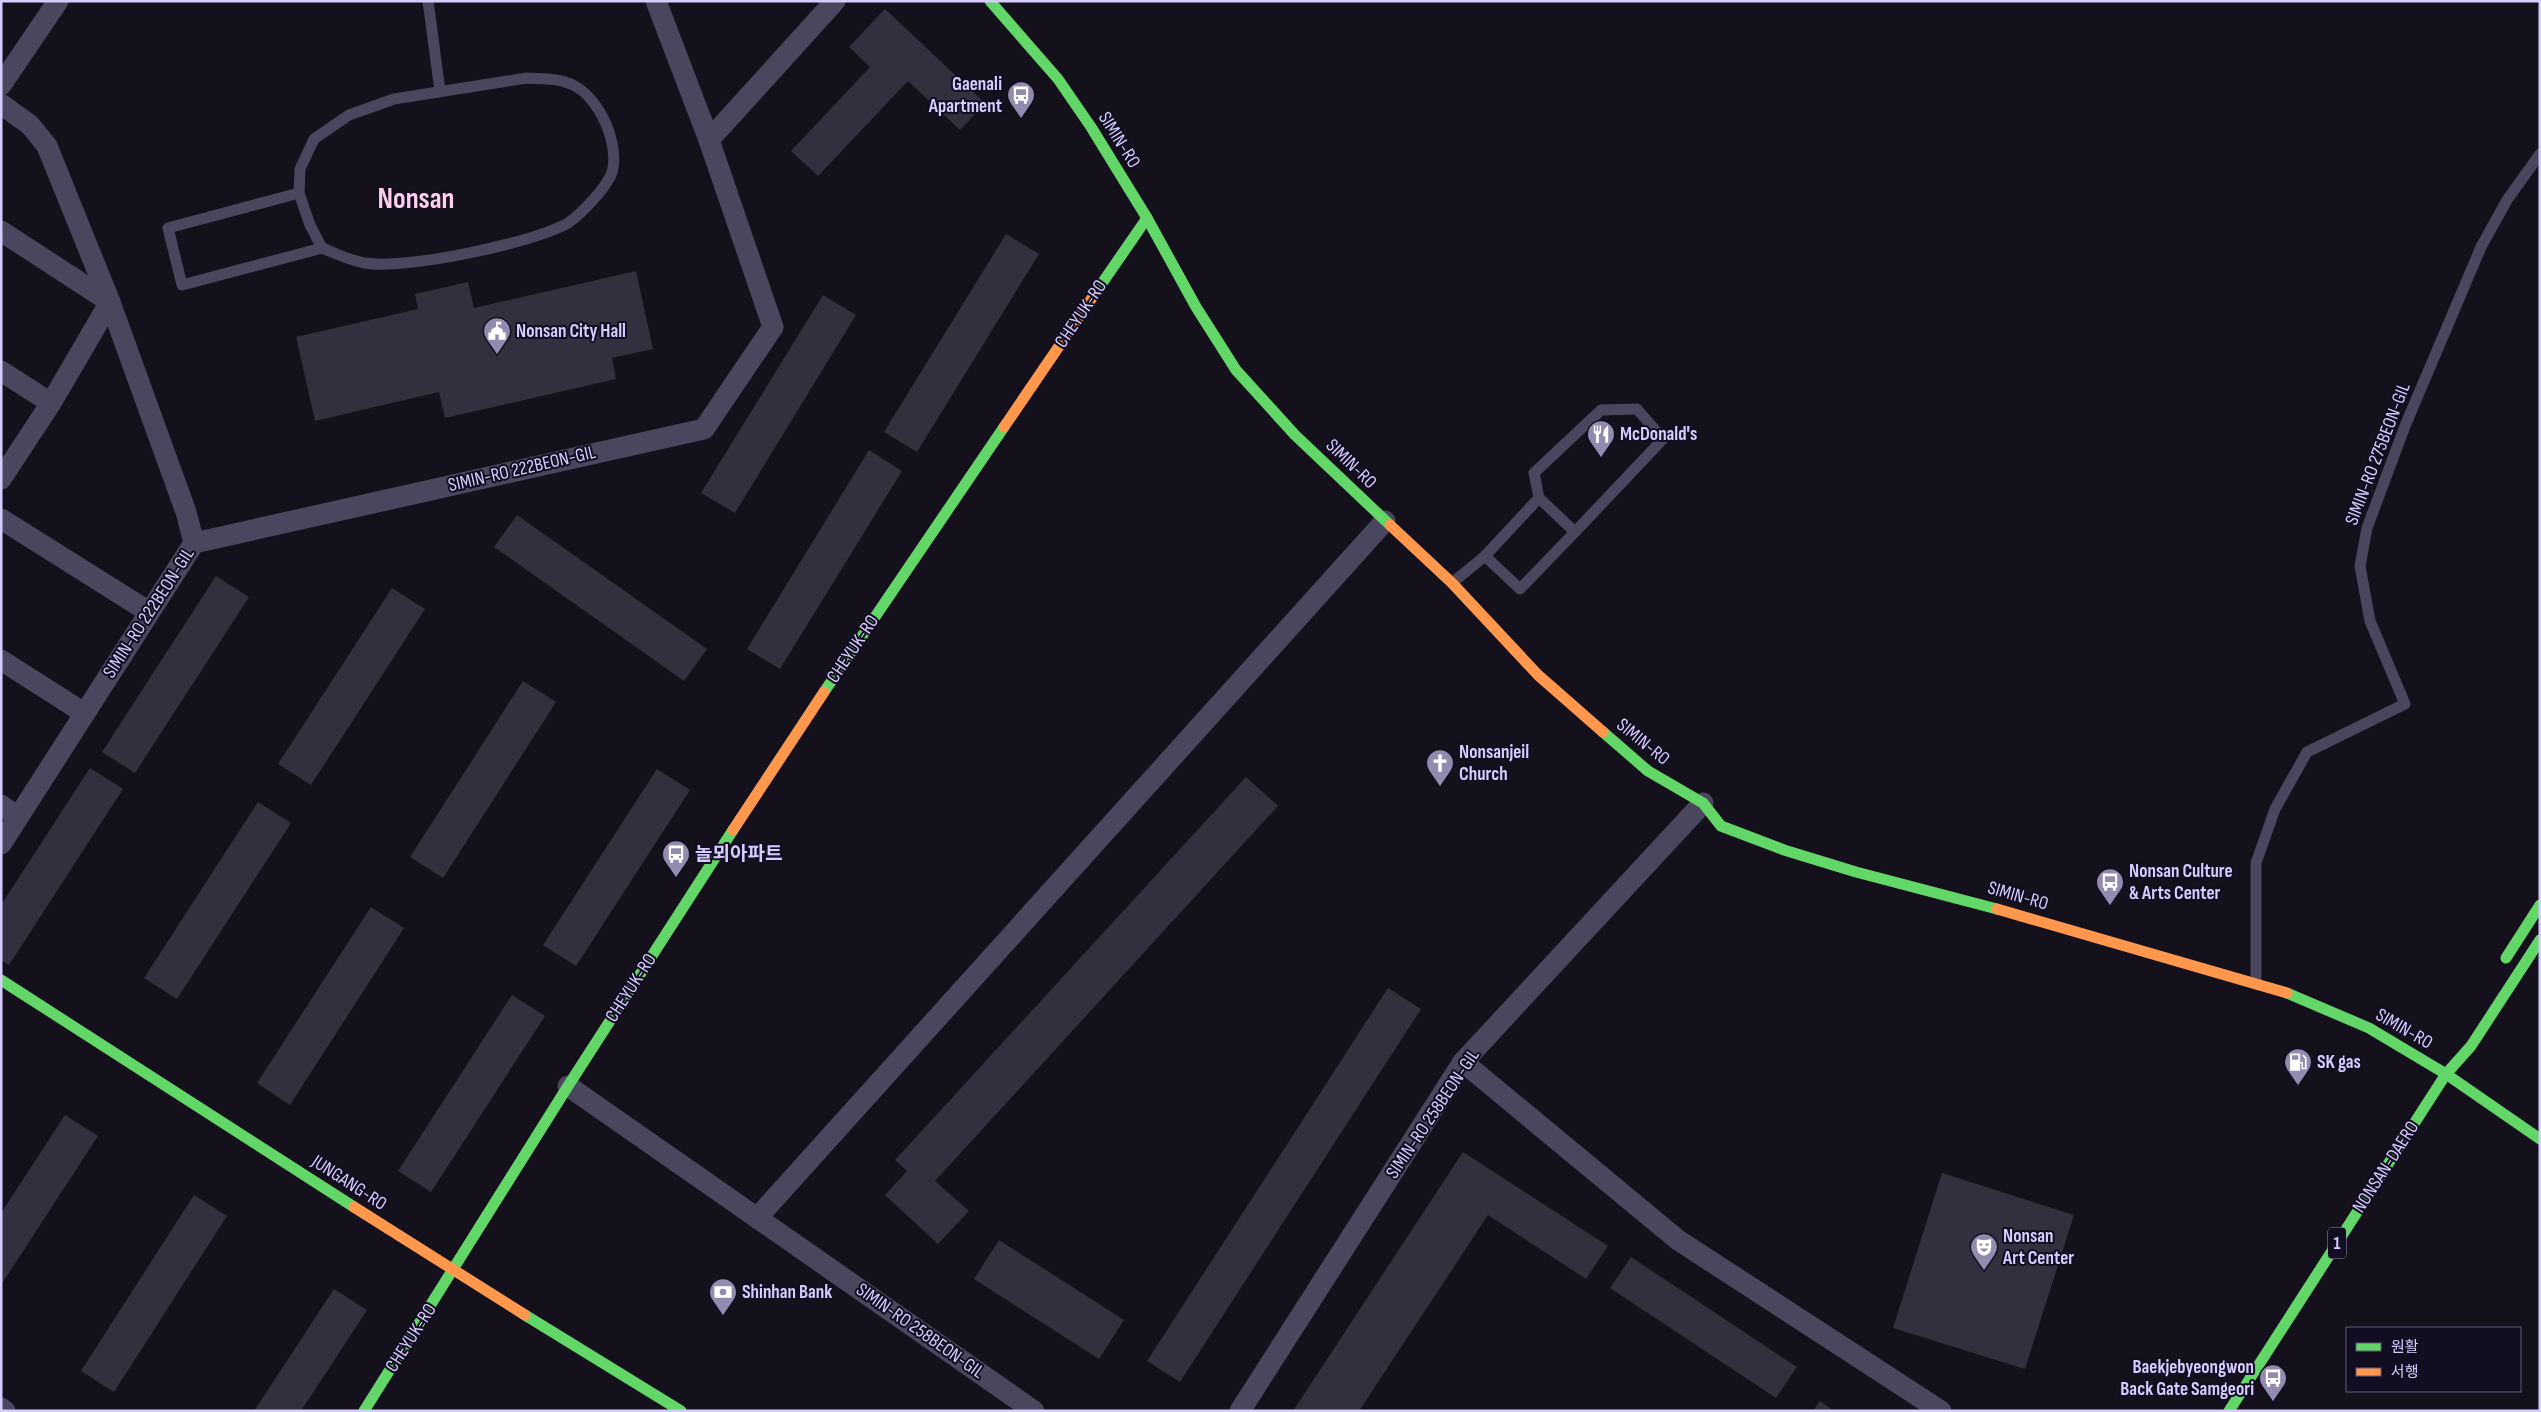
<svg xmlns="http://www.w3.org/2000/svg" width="2541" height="1412" viewBox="0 0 2541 1412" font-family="'Sofia Sans Condensed','Noto Sans KR',sans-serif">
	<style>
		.building { fill: #322f3e }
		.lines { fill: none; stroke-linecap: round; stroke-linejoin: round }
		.lane { stroke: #49465d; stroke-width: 11 }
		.street { stroke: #49465d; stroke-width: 21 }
		.fast { stroke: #63d668; stroke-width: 11 }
		.slow { stroke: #ff974d; stroke-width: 11 }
		.labels { text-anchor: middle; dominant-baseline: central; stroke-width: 4; stroke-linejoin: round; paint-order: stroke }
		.shield { fill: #120d20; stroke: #9b93bb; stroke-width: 1 }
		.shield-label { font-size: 18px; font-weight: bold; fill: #d6cdfe }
		.poi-label { font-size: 19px; font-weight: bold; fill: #d6cdfe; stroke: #120d20; text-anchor: start }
		.street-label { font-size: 19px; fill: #d6cdfe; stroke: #120d20 }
		.town-label { font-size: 29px; font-weight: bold; fill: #fecfea; stroke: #120d20 }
	</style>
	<rect width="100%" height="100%" fill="#14111c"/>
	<g class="building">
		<polygon points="885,9 985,103 960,130 908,81 818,176 791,151 870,67 849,47"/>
		<polygon points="1006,234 1039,254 917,452 884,432"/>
		<polygon points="636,271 653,349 612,358 616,379 445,418 439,392 315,421 296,337 418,309 415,294 468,282 474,308"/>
		<polygon points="823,295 856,315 735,513 701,493"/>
		<polygon points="869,450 902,471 780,669 747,649"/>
		<polygon points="517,515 707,649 684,681 494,547"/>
		<polygon points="216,576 249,597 135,773 102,752"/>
		<polygon points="392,588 425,609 311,785 278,764"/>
		<polygon points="523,681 556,702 443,878 410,857"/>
		<polygon points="90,768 123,789 9,965 1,960 1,905"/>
		<polygon points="657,769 690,790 576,966 543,945"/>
		<polygon points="1246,777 1278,806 935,1181 969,1211 938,1244 885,1195 907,1171 895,1160"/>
		<polygon points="258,802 291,823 177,999 144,978"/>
		<polygon points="371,907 404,928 290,1105 257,1083"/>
		<polygon points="1388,988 1421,1009 1180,1382 1147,1361"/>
		<polygon points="512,995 545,1016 431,1192 398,1171"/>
		<polygon points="65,1115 98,1136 1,1285 1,1213"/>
		<polygon points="1463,1152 1608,1246 1586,1279 1488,1215 1359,1411 1293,1411"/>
		<polygon points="1942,1173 2074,1215 2025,1369 1893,1328"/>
		<polygon points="194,1195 227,1216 114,1392 81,1371"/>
		<polygon points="999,1240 1124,1320 1099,1359 974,1279"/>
		<polygon points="1631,1257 1797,1367 1776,1398 1610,1288"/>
		<polygon points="334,1289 367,1310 301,1411 254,1411"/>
		<polygon points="1820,1401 1834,1411 1813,1411"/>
	</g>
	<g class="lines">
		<g class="lane">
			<polyline points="428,1 440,91"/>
			<path d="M 527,78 C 539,79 554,78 565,82 C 596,90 618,138 613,168 C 611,184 581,214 568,223 C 533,243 405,270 365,263 C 351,261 335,253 322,248 L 310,225 L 299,193 L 300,169 L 314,139 L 349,115 L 394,99 Z"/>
			<polyline points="299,193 168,228 182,285 322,248"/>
			<polyline points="1539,498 1534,473 1601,410 1637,409 1663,439 1575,532"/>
			<polyline points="1452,583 1485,556 1539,498 1575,532 1520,589 1485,556"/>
			<polyline points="2256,984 2256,863 2275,809 2307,752 2405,704 2370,621 2360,566 2367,528 2405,426 2481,247 2507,200 2540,154"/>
		</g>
		<g class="street">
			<polyline points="1,85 58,1"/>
			<polyline points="1,104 30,125 47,146 110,302 186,512 194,543"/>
			<polyline points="709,140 835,1"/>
			<polyline points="1,231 110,302 51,403 1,479"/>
			<polyline points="1,371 51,403"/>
			<polyline points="1,519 149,612"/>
			<polyline points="1,660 84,713"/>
			<polyline points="1,805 18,817"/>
			<polyline points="1,844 194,543 704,429 773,327 709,140 656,1"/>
			<polyline points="1463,1062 1678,1240 1941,1411"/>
			<polyline points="568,1086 1034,1411"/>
			<polyline points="757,1218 1385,521"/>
			<polyline points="1,1408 5,1411"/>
			<polyline points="1240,1411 1463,1062 1703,803"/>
		</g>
		<g class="fast">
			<polyline points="990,1 1058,79 1091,127 1147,218 1196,307 1236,370 1295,435 1390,525"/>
			<polyline points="1096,292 1147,218"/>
			<polyline points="824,692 1004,427"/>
			<polyline points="1603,732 1648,771 1703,803 1721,826 1784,850 1856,872 1997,909"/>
			<polyline points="2506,958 2540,905"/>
			<polyline points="1,980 354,1207"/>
			<polyline points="2287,993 2369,1028 2446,1074 2540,1139"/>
			<polyline points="525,1315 681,1411"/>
			<polyline points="364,1411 568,1086 733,830"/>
			<polyline points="2229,1411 2446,1074 2471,1046 2540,940"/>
		</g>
		<g class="slow">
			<polyline points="1004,427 1096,292"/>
			<polyline points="1390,525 1452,583 1538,675 1603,732"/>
			<polyline points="733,830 824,692"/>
			<polyline points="1997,909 2287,993"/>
			<polyline points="354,1207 525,1315"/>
		</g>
	</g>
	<defs>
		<g id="bus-pin" transform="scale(1.4375)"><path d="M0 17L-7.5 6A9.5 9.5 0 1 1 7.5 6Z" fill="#928baf" stroke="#120d20"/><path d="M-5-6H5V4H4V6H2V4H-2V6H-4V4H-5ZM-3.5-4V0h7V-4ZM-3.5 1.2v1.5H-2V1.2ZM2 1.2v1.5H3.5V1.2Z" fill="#fff"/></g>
		<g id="civic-pin" transform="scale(1.4375)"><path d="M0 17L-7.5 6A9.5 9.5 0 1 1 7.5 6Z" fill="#928baf" stroke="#120d20"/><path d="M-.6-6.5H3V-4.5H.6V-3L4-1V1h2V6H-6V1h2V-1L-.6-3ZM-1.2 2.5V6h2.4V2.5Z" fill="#fff"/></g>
		<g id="restaurant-pin" transform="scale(1.4375)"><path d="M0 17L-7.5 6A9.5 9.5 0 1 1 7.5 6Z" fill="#928baf" stroke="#120d20"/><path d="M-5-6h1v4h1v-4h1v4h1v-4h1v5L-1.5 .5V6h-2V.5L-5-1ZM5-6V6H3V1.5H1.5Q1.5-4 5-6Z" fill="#fff"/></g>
		<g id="church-pin" transform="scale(1.4375)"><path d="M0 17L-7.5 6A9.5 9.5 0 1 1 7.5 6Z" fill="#928baf" stroke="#120d20"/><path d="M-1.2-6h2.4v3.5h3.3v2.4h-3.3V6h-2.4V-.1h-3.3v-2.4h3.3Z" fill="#fff"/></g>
		<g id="fuel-pin" transform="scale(1.4375)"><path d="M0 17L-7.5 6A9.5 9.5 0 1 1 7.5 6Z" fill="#928baf" stroke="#120d20"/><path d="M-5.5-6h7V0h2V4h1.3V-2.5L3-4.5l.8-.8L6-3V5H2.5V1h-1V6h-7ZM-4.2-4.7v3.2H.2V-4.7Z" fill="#fff"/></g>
		<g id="theatre-pin" transform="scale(1.4375)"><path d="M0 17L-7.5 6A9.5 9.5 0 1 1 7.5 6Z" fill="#928baf" stroke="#120d20"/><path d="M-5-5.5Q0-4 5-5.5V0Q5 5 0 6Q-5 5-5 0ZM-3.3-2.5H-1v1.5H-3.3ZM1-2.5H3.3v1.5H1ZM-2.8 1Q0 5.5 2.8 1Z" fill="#fff"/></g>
		<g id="bank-pin" transform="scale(1.4375)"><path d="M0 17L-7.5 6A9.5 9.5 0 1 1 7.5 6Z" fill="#928baf" stroke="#120d20"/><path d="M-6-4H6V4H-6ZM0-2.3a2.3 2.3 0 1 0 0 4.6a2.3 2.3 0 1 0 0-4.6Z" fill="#fff"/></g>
	</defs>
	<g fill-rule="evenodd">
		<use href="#bus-pin" x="1021" y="95"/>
		<use href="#civic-pin" x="497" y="331"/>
		<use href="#restaurant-pin" x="1601" y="434"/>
		<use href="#church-pin" x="1440" y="763"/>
		<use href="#bus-pin" x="676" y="854"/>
		<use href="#bus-pin" x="2110" y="882"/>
		<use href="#fuel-pin" x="2298" y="1062"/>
		<use href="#theatre-pin" x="1984" y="1247"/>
		<use href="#bank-pin" x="723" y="1292"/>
		<use href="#bus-pin" x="2273" y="1378"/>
	</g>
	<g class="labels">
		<rect class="shield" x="2328" y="1227.5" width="18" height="31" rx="4"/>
		<g class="shield-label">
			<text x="2337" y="1243">1</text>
		</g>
		<g class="poi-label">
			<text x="1002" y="84" text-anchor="end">Gaenali<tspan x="1002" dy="22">Apartment</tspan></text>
			<text x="516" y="331">Nonsan City Hall</text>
			<text x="1620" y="434">McDonald's</text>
			<text x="1459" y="752">Nonsanjeil<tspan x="1459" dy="22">Church</tspan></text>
			<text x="695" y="854">놀뫼아파트</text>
			<text x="2129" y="871">Nonsan Culture<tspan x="2129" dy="22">&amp; Arts Center</tspan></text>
			<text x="2317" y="1062">SK gas</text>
			<text x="2003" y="1236">Nonsan<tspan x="2003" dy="22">Art Center</tspan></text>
			<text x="742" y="1292">Shinhan Bank</text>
			<text x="2254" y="1367" text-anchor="end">Baekjebyeongwon<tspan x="2254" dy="22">Back Gate Samgeori</tspan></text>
		</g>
		<g class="street-label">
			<text transform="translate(1119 140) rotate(58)">SIMIN-RO</text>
			<text transform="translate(1081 314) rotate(-56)">CHEYUK-RO</text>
			<text transform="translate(2378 454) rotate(-69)">SIMIN-RO 275BEON-GIL</text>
			<text transform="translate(1351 464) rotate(44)">SIMIN-RO</text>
			<text transform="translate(522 469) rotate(-13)">SIMIN-RO 222BEON-GIL</text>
			<text transform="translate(149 613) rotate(-57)">SIMIN-RO 222BEON-GIL</text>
			<text transform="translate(853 649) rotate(-56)">CHEYUK-RO</text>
			<text transform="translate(1643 742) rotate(39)">SIMIN-RO</text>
			<text transform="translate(2018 896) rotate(16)">SIMIN-RO</text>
			<text transform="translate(631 988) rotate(-57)">CHEYUK-RO</text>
			<text transform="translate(2404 1029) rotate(30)">SIMIN-RO</text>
			<text transform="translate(1433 1114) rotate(-56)">SIMIN-RO 258BEON-GIL</text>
			<text transform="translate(2386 1167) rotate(-57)">NONSAN-DAERO</text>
			<text transform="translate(349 1183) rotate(33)">JUNGANG-RO</text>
			<text transform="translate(920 1331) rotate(35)">SIMIN-RO 258BEON-GIL</text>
			<text transform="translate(411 1338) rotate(-57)">CHEYUK-RO</text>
		</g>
		<g class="town-label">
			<text x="416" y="199">Nonsan</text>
		</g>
	</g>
	<rect width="2541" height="1412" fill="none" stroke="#d6cdfe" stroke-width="5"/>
	<rect x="2346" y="1327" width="175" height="65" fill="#120d20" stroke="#605a79"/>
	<rect x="2356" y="1343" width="25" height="8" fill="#63d668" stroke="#605a79"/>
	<text x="2391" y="1352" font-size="15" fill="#d6cdfe">원활</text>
	<rect x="2356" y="1368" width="25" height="8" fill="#ff974d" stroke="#605a79"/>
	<text x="2391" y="1377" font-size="15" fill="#d6cdfe">서행</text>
</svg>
